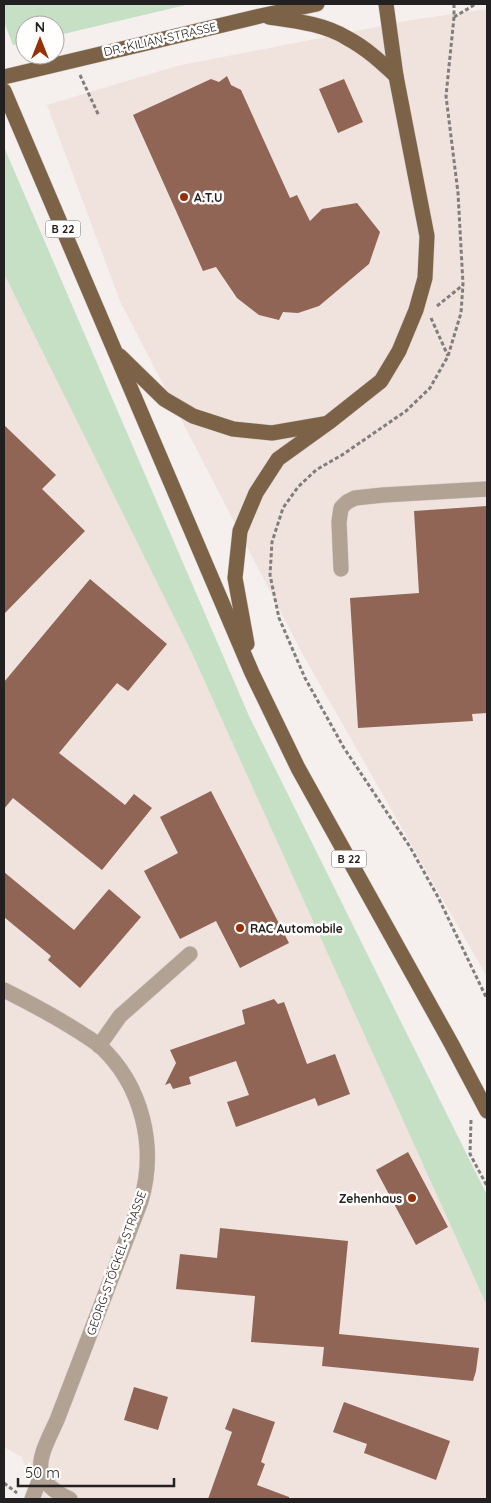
<svg xmlns="http://www.w3.org/2000/svg" width="491" height="1503" viewBox="0 0 491 1503" font-family="Quicksand,sans-serif">
	<style>
		.built { fill: #f0e2dd }
		.green { fill: #c6e0c6 }
		.building { fill: #906555 }
		.lines { fill: none; stroke-linecap: round; stroke-linejoin: round }
		.minor-casing { stroke: #cfcac8; stroke-width: 16 }
		.major-casing { stroke: #cfcac8; stroke-width: 16 }
		.path { stroke: #817d7c; stroke-width: 3; stroke-dasharray: 4 2.5; stroke-linecap: butt }
		.minor { stroke: #b2a294; stroke-width: 15 }
		.major { stroke: #7c6247; stroke-width: 15 }
		.poi-dot { fill: #963007; stroke: #fffefd; stroke-width: 2 }
		.labels { text-anchor: middle; dominant-baseline: central; stroke-width: 5; stroke-linejoin: round; paint-order: stroke }
		.shield { fill: #fffefd; stroke: #646362; stroke-width: 1 }
		.shield-label { font-size: 11px; font-weight: bold; fill: #222020 }
		.street-label { font-size: 12px; fill: #222020; stroke: #fffefd }
		.poi-label { font-size: 12px; font-weight: bold; fill: #222020; stroke: #fffefd; text-anchor: start }
	</style>
	<rect width="100%" height="100%" fill="#f5efed"/>
	<g class="built">
		<polygon points="487,9 487,977 302,653 120,301 47,105 177,66 412,20"/>
		<polygon points="4,274 190,649 487,1306 487,1499 38,1499 22,1457 4,1447"/>
	</g>
	<g class="green">
		<polygon points="4,4 190,4 55,36 55,25 25,25 25,43 13,45 4,22"/>
		<polygon points="4,147 249,716 487,1195 487,1306 190,649 4,274"/>
	</g>
	<g class="building">
		<polygon points="227,76 231,85 241,90 290,198 297,195 310,221 322,209 357,203 380,232 369,264 319,306 298,313 283,312 279,320 259,315 237,298 216,267 203,271 133,115 211,79 219,82"/>
		<polygon points="344,79 363,122 338,133 319,89"/>
		<polygon points="4,425 56,475 42,489 85,531 4,614"/>
		<polygon points="487,506 487,713 472,714 473,721 358,728 350,598 419,593 414,511"/>
		<polygon points="90,579 167,644 128,691 117,683 59,753 125,805 134,794 152,808 102,870 13,798 4,809 4,682"/>
		<polygon points="211,791 289,943 240,968 216,921 180,939 144,871 178,853 160,817"/>
		<polygon points="4,872 74,930 109,889 141,917 80,988 48,960 51,956 4,917"/>
		<polygon points="274,999 278,1004 284,1002 307,1064 335,1054 350,1094 318,1106 315,1098 236,1127 227,1102 249,1095 236,1061 189,1077 191,1084 173,1089 170,1083 165,1085 176,1063 170,1050 245,1024 242,1010"/>
		<polygon points="408,1152 448,1227 416,1245 376,1170"/>
		<polygon points="220,1228 348,1241 339,1334 479,1348 476,1371 473,1381 322,1366 324,1347 251,1342 255,1296 176,1289 180,1254 217,1258"/>
		<polygon points="134,1387 168,1397 158,1430 124,1420"/>
		<polygon points="344,1402 450,1441 436,1480 364,1453 367,1444 333,1432"/>
		<polygon points="233,1408 275,1422 261,1462 265,1464 257,1485 289,1497 289,1499 208,1499 232,1432 225,1429"/>
	</g>
	<g class="lines">
		<g class="minor-casing">
			<g id="minor">
				<polyline points="341,569 339,522 341,508 347,502 355,498 383,495 487,489"/>
				<path d="M 4,990 C 30,1003 56,1017 81,1033 C 87,1037 94,1041 100,1046 C 142,1085 157,1146 141,1201 L 57,1420 C 41,1455 25,1479 70,1499"/>
				<polyline points="99,1046 120,1016 190,954"/>
				<polyline points="32,1499 41,1476"/>
			</g>
		</g>
		<g class="major-casing">
			<g id="major">
				<path d="M 269,17 C 296,21 324,24 347,38 C 366,48 381,62 396,76"/>
				<polyline points="4,77 260,16 317,4"/>
				<polyline points="4,91 252,673 298,768 451,1043 487,1111"/>
				<polyline points="120,356 164,399 193,416 233,429 272,433 324,424"/>
				<polyline points="247,644 235,578 240,531 256,493 278,459 328,423 381,381 399,351 416,310 425,278 427,236 396,76 386,4"/>
			</g>
		</g>
		<g class="path">
			<polyline points="454,4 454,17 446,96 458,193 463,284 461,313 448,356 430,388 406,411 342,455 316,470 298,487 283,508 272,542 270,575 279,618 305,678 344,748 410,847 438,897 487,999"/>
			<polyline points="454,17 476,4"/>
			<polyline points="80,75 99,116"/>
			<polyline points="437,306 463,285"/>
			<polyline points="431,318 448,356"/>
			<polyline points="471,1120 470,1154 487,1186"/>
			<polyline points="4,1483 17,1493"/>
		</g>
		<use href="#minor" class="minor"/>
		<use href="#major" class="major"/>
	</g>
	<g class="poi-dot">
		<circle cx="184" cy="197" r="5"/>
		<circle cx="240" cy="928" r="5"/>
		<circle cx="412" cy="1198" r="5"/>
	</g>
	<g class="labels">
		<g class="shield">
			<rect x="45.5" y="220.5" width="35" height="17" rx="4"/>
			<rect x="331.5" y="850.5" width="35" height="17" rx="4"/>
		</g>
		<g class="shield-label">
			<text x="63" y="229">B 22</text>
			<text x="349" y="859">B 22</text>
		</g>
		<g class="street-label">
			<text transform="translate(160 39) rotate(-13)">DR.-KILIAN-STRASSE</text>
			<text transform="translate(116 1263) rotate(-70)">GEORG-STÖCKEL-STRASSE</text>
		</g>
		<g class="poi-label">
			<text x="194" y="197">A.T.U</text>
			<text x="250" y="928">RAC Automobile</text>
			<text x="402" y="1198" text-anchor="end">Zehenhaus</text>
		</g>
	</g>
	<rect width="491" height="1503" fill="none" stroke="#222020" stroke-width="10"/>
	<g transform="translate(40 40)"><circle r="24" fill="#fffefd" stroke="#a7a5a5"/>
	<path d="M0-4L9 19L0 12L-9 19Z" fill="#963007"/>
	<text y="-8" font-size="14" font-weight="bold" text-anchor="middle" fill="#222020">N</text>
	</g>
	<path d="M18 1478v8h156v-8" fill="none" stroke="#222020" stroke-width="2.5"/>
	<text x="25" y="1478" font-size="15" fill="#222020" stroke="#fffefd" stroke-width="4" paint-order="stroke">50 m</text>
</svg>
